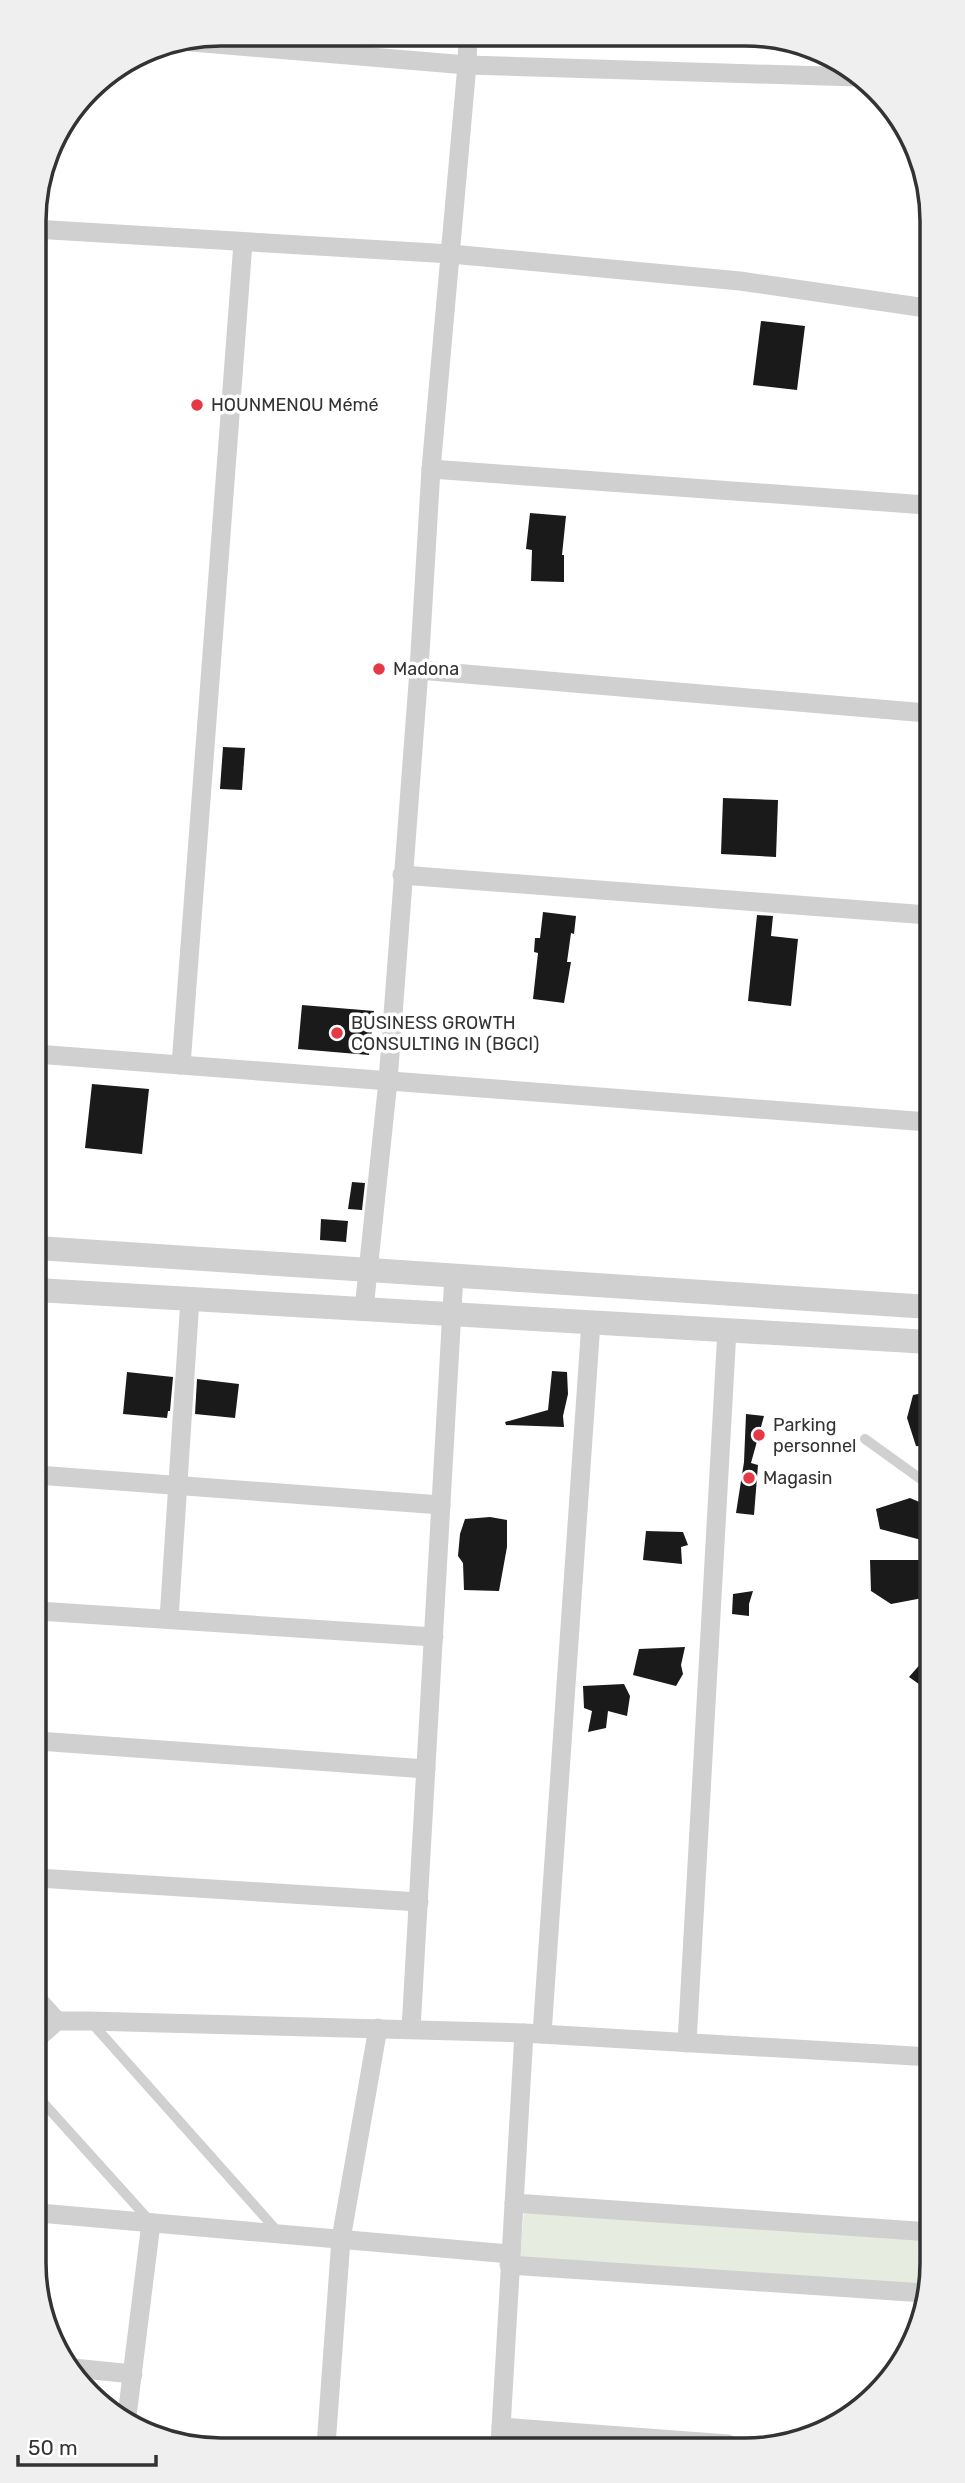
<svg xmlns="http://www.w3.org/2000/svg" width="965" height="2483" viewBox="0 0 965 2483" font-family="Rubik,sans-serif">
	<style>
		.green { fill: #e6ecdf }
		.building { fill: #1a1a1a }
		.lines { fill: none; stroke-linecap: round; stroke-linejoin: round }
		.service { stroke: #d0d0d0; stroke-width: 10 }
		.minor { stroke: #d0d0d0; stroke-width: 19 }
		.tertiary { stroke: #d0d0d0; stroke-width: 24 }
		.poi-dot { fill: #e63946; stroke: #fff; stroke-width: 2.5 }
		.labels { text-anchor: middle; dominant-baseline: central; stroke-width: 7; stroke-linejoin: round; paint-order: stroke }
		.poi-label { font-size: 18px; fill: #333; stroke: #fff; text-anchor: start }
		.rim { fill: none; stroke: #333; stroke-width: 3.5 }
	</style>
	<rect width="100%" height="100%" fill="#fff"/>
	<polygon class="green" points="524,2210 925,2239 922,2288 520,2259"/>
	<g class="building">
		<polygon points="761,321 805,326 797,390 753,385"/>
		<polygon points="530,513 566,516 562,555 564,555 564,582 531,581 532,550 526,549"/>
		<polygon points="223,747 245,748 242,790 220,789"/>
		<polygon points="723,798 778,800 776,857 721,854"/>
		<polygon points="543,912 576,916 574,934 571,933 567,962 571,962 564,1003 533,999 538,953 534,952 535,938 540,938"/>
		<polygon points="757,915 773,916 771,936 798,939 791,1006 748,1001"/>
		<polygon points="302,1005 374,1011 369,1055 298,1049"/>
		<polygon points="92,1084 149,1089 142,1154 85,1148"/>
		<polygon points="352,1182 365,1183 362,1210 348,1209"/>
		<polygon points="321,1219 348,1221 346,1242 320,1240"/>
		<polygon points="552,1371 567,1372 568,1394 563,1416 564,1427 506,1425 505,1422 548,1410"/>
		<polygon points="127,1372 173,1377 170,1411 168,1411 167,1418 123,1414"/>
		<polygon points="197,1379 239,1384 235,1418 195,1414"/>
		<polygon points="929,1392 929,1447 916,1446 907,1418 913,1395"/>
		<polygon points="746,1414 764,1416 751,1463 758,1465 754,1515 736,1513 744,1462"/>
		<polygon points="910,1498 929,1506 929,1542 880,1529 876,1509"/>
		<polygon points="490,1517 507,1520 507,1547 499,1591 464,1590 463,1563 458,1556 460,1534 465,1519"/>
		<polygon points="646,1531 683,1532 688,1545 681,1547 682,1564 643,1560"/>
		<polygon points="870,1560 929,1560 928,1597 891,1604 871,1591"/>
		<polygon points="753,1591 749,1604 749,1616 732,1614 733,1594"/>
		<polygon points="685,1647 681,1665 683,1674 676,1686 633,1675 639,1649"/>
		<polygon points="930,1653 930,1692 909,1677"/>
		<polygon points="624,1684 630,1696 627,1716 608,1711 606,1728 588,1732 592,1711 584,1708 583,1686"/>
	</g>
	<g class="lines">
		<g class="service">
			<polyline points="865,1439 929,1485"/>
			<polyline points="90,2021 278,2232"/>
			<polyline points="39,2098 149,2220"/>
		</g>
		<g class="minor">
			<polyline points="180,41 467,65 857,77"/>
			<polyline points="34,229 451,254 740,281 926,308"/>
			<polyline points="34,287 39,229"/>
			<polyline points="431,469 926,505"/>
			<polyline points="419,670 927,713"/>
			<polyline points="402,875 928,915"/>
			<polyline points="36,1054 928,1122"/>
			<polyline points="181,1065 243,243"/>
			<polyline points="364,1309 388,1081 419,670 431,469 467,65 468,35"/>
			<polyline points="37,1475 441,1505"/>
			<polyline points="38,1611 434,1637"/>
			<polyline points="169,1619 190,1299"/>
			<polyline points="38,1741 426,1769"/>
			<polyline points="38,1878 419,1902"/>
			<polyline points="39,2001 57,2021"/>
			<polyline points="411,2029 454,1275"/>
			<polyline points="542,2034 591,1322"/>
			<polyline points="39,2037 57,2021 89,2021 524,2033 931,2057"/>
			<polyline points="687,2043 727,1330"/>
			<polyline points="514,2203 931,2232"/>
			<polyline points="39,2213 510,2254"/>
			<polyline points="509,2265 924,2293"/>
			<polyline points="73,2368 133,2374"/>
			<polyline points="127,2416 151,2223"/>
			<polyline points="501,2427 728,2444"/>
			<polyline points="500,2445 524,2033"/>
			<polyline points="326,2446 341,2239 378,2028"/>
		</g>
		<g class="tertiary">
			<polyline points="37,1248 929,1307"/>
			<polyline points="37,1290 929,1342"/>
		</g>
	</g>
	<g class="poi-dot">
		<circle cx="197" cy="405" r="7"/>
		<circle cx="379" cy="669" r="7"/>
		<circle cx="337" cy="1033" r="7"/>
		<circle cx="759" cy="1435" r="7"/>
		<circle cx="749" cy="1478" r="7"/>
	</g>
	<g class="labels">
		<g class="poi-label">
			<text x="211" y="405">HOUNMENOU Mémé</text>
			<text x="393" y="669">Madona</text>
			<text x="351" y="1023">BUSINESS GROWTH<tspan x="351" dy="21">CONSULTING IN (BGCI)</tspan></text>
			<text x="773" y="1425">Parking<tspan x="773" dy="21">personnel</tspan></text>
			<text x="763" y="1478">Magasin</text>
		</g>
	</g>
	<path d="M0 0H965V2483H0ZM221 46H745A175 175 0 0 1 920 221V2263A175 175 0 0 1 745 2438H221A175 175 0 0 1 46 2263V221A175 175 0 0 1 221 46Z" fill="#efefef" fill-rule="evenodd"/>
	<path class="rim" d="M221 46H745A175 175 0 0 1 920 221V2263A175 175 0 0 1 745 2438H221A175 175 0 0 1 46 2263V221A175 175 0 0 1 221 46Z"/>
	<path d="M18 2455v10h138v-10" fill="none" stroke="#333333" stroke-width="3.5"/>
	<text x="28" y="2455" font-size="21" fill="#333333" stroke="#ffffff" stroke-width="5" paint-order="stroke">50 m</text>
</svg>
